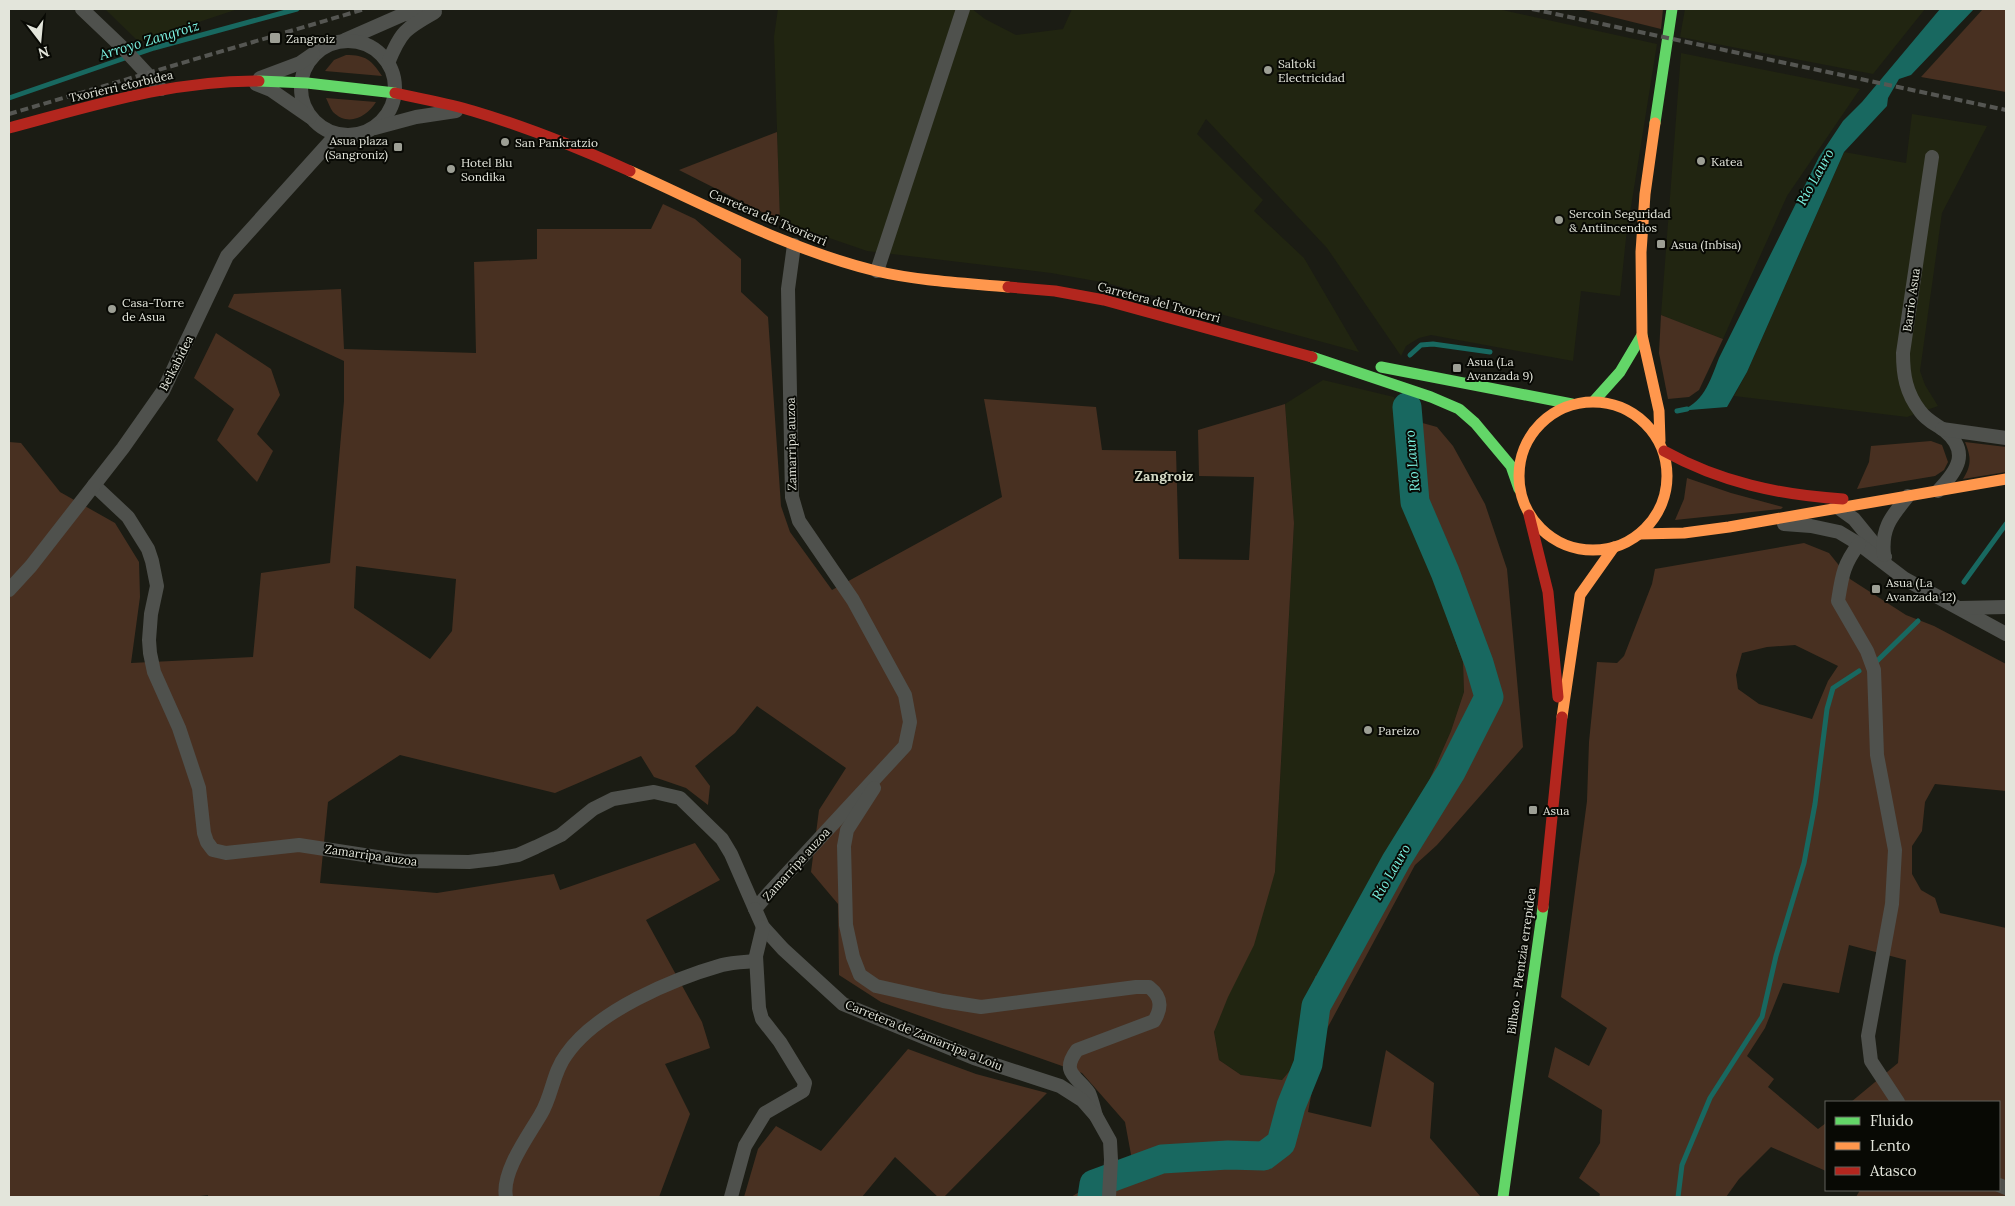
<svg xmlns="http://www.w3.org/2000/svg" width="2015" height="1206" viewBox="0 0 2015 1206" font-family="Lora,serif">
	<style>
		.built { fill: #212511 }
		.green { fill: #483021; fill-rule: evenodd }
		.water { fill: #186860 }
		.lines { fill: none; stroke-linecap: round; stroke-linejoin: round }
		.stream { stroke: #186860; stroke-width: 5 }
		.river { stroke: #186860; stroke-width: 29 }
		.street { stroke: #4f514d; stroke-width: 14 }
		.fast { stroke: #63d668; stroke-width: 11 }
		.slow { stroke: #ff974d; stroke-width: 11 }
		.jam { stroke: #b3261e; stroke-width: 11 }
		.rail { stroke: #555652; stroke-width: 4; stroke-dasharray: 8 4; stroke-linecap: butt }
		.poi-dot { fill: #9d9f95; stroke: #080904; stroke-width: 2 }
		.labels { text-anchor: middle; dominant-baseline: central; stroke-width: 4; stroke-linejoin: round; paint-order: stroke }
		.poi-label { font-size: 12px; fill: #e3e5db; stroke: #080904; text-anchor: start }
		.street-label { font-size: 12px; fill: #e3e5db; stroke: #080904 }
		.water-label { font-size: 14px; font-style: italic; fill: #7bf2e2; stroke: #080904 }
		.neighbourhood-label { font-size: 14px; font-weight: bold; fill: #d2d6c2; stroke: #080904 }
	</style>
	<rect width="100%" height="100%" fill="#1b1c14"/>
	<g class="built">
		<polygon points="105,9 238,9 139,42"/>
		<polygon points="778,9 972,9 985,19 1016,35 1063,29 1072,9 1498,9 1657,44 1626,238 1620,296 1581,291 1573,361 1431,335 1419,338 1406,346 1401,356 1327,248 1206,119 1197,134 1263,200 1254,211 1304,258 1359,352 1107,283 1051,273 867,251 780,221 774,37"/>
		<polygon points="1685,9 1925,9 1873,74 1680,37"/>
		<polygon points="1681,53 1860,89 1787,196 1723,339 1661,315"/>
		<polygon points="1912,114 1987,126 1942,213 1920,371 1925,385 1938,406 1907,417 1734,396 1747,372 1844,152 1906,163"/>
		<polygon points="1323,380 1394,397 1398,410 1404,497 1463,662 1464,692 1451,731 1413,817 1389,858 1325,978 1315,976 1302,1056 1282,1080 1241,1075 1219,1060 1214,1032 1275,872 1294,523 1285,404"/>
	</g>
	<g class="green">
		<polygon points="1580,9 1663,9 1661,29"/>
		<polygon points="1983,9 2006,9 2006,92 1921,77"/>
		<path d="M 346,55 C 366,55 371,60 382,76 L 325,71 L 334,60 Z"/>
		<path d="M 326,98 L 376,102 C 367,117 348,127 333,112 C 330,108 328,102 326,98 Z"/>
		<polygon points="777,132 780,221 679,170"/>
		<path d="M 663,204 L 695,219 L 741,259 L 741,292 L 768,317 L 781,506 L 790,532 L 832,590 L 1002,497 L 984,399 L 1096,407 L 1102,450 L 1176,451 L 1179,559 L 1249,560 L 1254,477 L 1199,476 L 1198,430 L 1285,404 L 1294,523 L 1275,872 L 1254,945 L 1228,997 L 1214,1032 L 1219,1060 L 1241,1075 L 1282,1080 L 1302,1056 L 1315,976 L 1325,978 L 1389,858 L 1413,817 L 1451,731 L 1464,692 L 1463,662 L 1404,497 L 1398,410 L 1408,419 L 1437,427 L 1453,446 L 1485,504 L 1507,569 L 1523,747 L 1437,845 L 1415,865 L 1322,1038 L 1308,1112 L 1371,1127 L 1386,1050 L 1434,1083 L 1430,1138 L 1481,1197 L 1071,1197 L 1132,1160 L 1125,1122 L 1082,1073 L 881,1002 L 839,975 L 838,904 L 811,872 L 819,810 L 846,768 L 757,706 L 735,733 L 695,766 L 710,786 L 708,805 L 686,788 L 654,777 L 641,756 L 555,793 L 400,755 L 328,802 L 320,883 L 437,893 L 554,874 L 560,890 L 695,843 L 720,880 L 646,920 L 702,1022 L 710,1048 L 665,1064 L 690,1114 L 659,1197 L 208,1197 L 208,1195 L 192,1197 L 9,1197 L 9,442 L 21,443 L 60,492 L 115,523 L 139,562 L 140,597 L 131,663 L 253,657 L 261,573 L 330,563 L 344,401 L 344,361 L 228,307 L 234,294 L 341,289 L 344,349 L 476,353 L 474,262 L 537,259 L 537,229 L 651,229 ZM 356,566 L 456,579 L 452,631 L 430,659 L 354,608 Z"/>
		<polygon points="1661,315 1723,339 1699,390 1689,397 1668,399 1659,353"/>
		<polygon points="216,333 271,369 280,395 257,434 273,451 257,482 217,440 234,409 194,378"/>
		<polygon points="1931,441 1942,445 1948,462 1944,470 1935,476 1857,489 1869,462 1871,446"/>
		<path d="M 1965,442 L 2006,447 L 2006,472 L 1963,479 C 1972,465 1971,457 1965,442 Z"/>
		<polygon points="1687,478 1731,493 1783,507 1781,509 1675,520 1684,499"/>
		<path d="M 1804,543 L 1829,553 L 1850,579 L 1906,615 L 1934,626 L 2006,664 L 2006,791 L 1935,784 L 1925,802 L 1922,831 L 1912,846 L 1912,874 L 1921,890 L 1935,898 L 1940,913 L 2006,928 L 2006,1197 L 1856,1197 L 1860,1190 L 1999,1190 L 1999,1102 L 1851,1102 L 1898,1063 L 1906,960 L 1849,945 L 1839,993 L 1783,983 L 1765,1028 L 1747,1056 L 1774,1079 L 1768,1087 L 1818,1129 L 1826,1123 L 1826,1171 L 1771,1147 L 1739,1179 L 1726,1197 L 1599,1197 L 1600,1194 L 1579,1178 L 1600,1143 L 1602,1110 L 1548,1077 L 1555,1047 L 1589,1066 L 1607,1028 L 1561,997 L 1587,801 L 1589,742 L 1597,662 L 1617,663 L 1624,656 L 1652,584 L 1655,569 ZM 1795,645 L 1838,666 L 1828,681 L 1812,719 L 1759,704 L 1738,689 L 1736,675 L 1742,653 L 1767,647 Z"/>
		<polygon points="908,1049 976,1074 1047,1093 944,1197 938,1197 895,1157 862,1197 744,1197 758,1149 776,1126 821,1151"/>
	</g>
	<path class="water" d="M 1940,9 L 1974,9 L 1911,75 L 1899,79 L 1888,98 L 1887,106 L 1844,152 L 1747,372 L 1727,407 L 1677,411 C 1703,406 1710,381 1719,358 L 1819,157 L 1843,121 L 1862,102 Z"/>
	<g class="lines">
		<g class="stream">
			<polyline points="9,98 154,48 297,9"/>
			<polyline points="1410,355 1421,345 1433,344 1490,352"/>
			<polyline points="1677,411 1687,409"/>
			<polyline points="1964,582 2006,524"/>
			<polyline points="1877,661 1918,621"/>
			<polyline points="1678,1197 1682,1165 1710,1098 1762,1017 1776,956 1804,863 1815,804 1827,709 1833,688 1859,671"/>
		</g>
		<polyline class="river" points="1092,1197 1094,1184 1162,1159 1228,1155 1264,1156 1281,1143 1291,1106 1308,1064 1316,1006 1396,861 1451,772 1489,697 1479,663 1445,572 1415,502 1407,407"/>
		<g class="street">
			<polyline points="82,9 124,49 161,89"/>
			<polyline points="345,40 402,15 433,9"/>
			<circle cx="348" cy="88" r="47"/>
			<path d="M 388,63 C 401,31 405,29 435,12"/>
			<polyline points="260,78 300,63 313,54"/>
			<polyline points="256,84 271,90 310,117"/>
			<polyline points="375,128 416,117 456,111"/>
			<path d="M 1932,157 L 1903,353 C 1903,375 1906,393 1920,411 C 1926,420 1935,424 1944,430 C 1971,452 1957,471 1938,491"/>
			<polyline points="877,271 963,9"/>
			<polyline points="1942,429 2006,438"/>
			<polyline points="94,485 128,517 148,549 152,561 157,586 151,614 149,640 150,653 154,672 179,728 199,788 204,833 207,842 213,850 226,853 299,845 403,861 469,862 495,859 518,855 536,847 561,835 593,809 613,799 654,792 680,798 722,839 731,854 755,909 768,894 905,746 910,722 905,695 853,600 799,521 792,497 788,289 794,245"/>
			<polyline points="1836,506 1854,519 1885,557"/>
			<polyline points="1784,524 1811,526 1839,532 1859,544 1905,579 2006,634"/>
			<path d="M 1859,544 C 1843,565 1842,576 1838,601 L 1867,651 L 1874,670 L 1877,755 L 1895,850 L 1892,904 L 1868,1036 L 1871,1061 L 1898,1102"/>
			<path d="M 1884,555 C 1881,527 1892,516 1908,496"/>
			<polyline points="9,590 31,566 123,448 163,391 227,256 337,134"/>
			<polyline points="1960,608 2006,607"/>
			<path d="M 874,788 L 847,830 L 844,846 L 846,925 L 853,957 L 860,975 L 876,986 L 943,1001 L 981,1007 L 1136,987 L 1149,987 C 1162,997 1162,1008 1154,1021 L 1077,1050 C 1060,1073 1077,1076 1089,1093 C 1092,1100 1094,1109 1096,1116"/>
			<polyline points="755,909 763,927 783,949 843,1004 974,1058 1060,1086 1082,1100 1096,1116 1110,1141 1111,1160 1109,1197"/>
			<polyline points="1999,1185 2006,1188"/>
			<path d="M 506,1197 C 501,1172 529,1135 541,1114 C 552,1096 553,1072 566,1055 C 596,1011 673,979 722,965 C 733,962 746,962 756,961"/>
			<polyline points="731,1197 745,1146 765,1113 803,1091 805,1083 780,1042 762,1019 759,1008 756,956 763,927"/>
		</g>
		<g class="fast">
			<polyline points="259,81 307,83 395,93"/>
			<polyline points="1655,123 1672,9"/>
			<polyline points="1312,357 1431,397 1459,409 1475,423 1511,466 1519,489"/>
			<polyline points="1381,367 1572,404"/>
			<polyline points="1594,401 1620,372 1642,335"/>
			<polyline points="1503,1197 1543,907"/>
		</g>
		<g class="slow">
			<polyline points="1655,123 1645,194 1641,252 1642,335 1659,411 1660,441"/>
			<path d="M 630,171 C 710,207 790,250 876,271 C 919,281 964,283 1008,287"/>
			<circle cx="1593" cy="476" r="74"/>
			<polyline points="1640,534 1684,533 1729,527 2006,479"/>
			<polyline points="1562,717 1580,595 1614,547"/>
		</g>
		<g class="jam">
			<path d="M 395,93 C 421,99 448,103 473,111 C 527,127 579,148 630,171"/>
			<path d="M 9,128 C 92,106 172,80 259,81"/>
			<polyline points="1008,287 1055,291 1104,300 1312,357"/>
			<path d="M 1664,451 C 1720,482 1779,495 1843,499"/>
			<polyline points="1529,515 1548,592 1558,697"/>
			<polyline points="1543,907 1562,717"/>
		</g>
		<g class="rail">
			<polyline points="1532,9 2006,110"/>
			<polyline points="9,114 365,9"/>
		</g>
	</g>
	<g class="poi-dot">
		<rect x="269" y="32" width="12" height="12" rx="2.5"/>
		<circle cx="1268" cy="70" r="5"/>
		<circle cx="505" cy="142" r="5"/>
		<rect x="393" y="142" width="10" height="10" rx="2.5"/>
		<circle cx="1701" cy="161" r="5"/>
		<circle cx="451" cy="169" r="5"/>
		<circle cx="1559" cy="220" r="5"/>
		<rect x="1656" y="239" width="10" height="10" rx="2.5"/>
		<circle cx="112" cy="309" r="5"/>
		<rect x="1452" y="363" width="10" height="10" rx="2.5"/>
		<rect x="1871" y="584" width="10" height="10" rx="2.5"/>
		<circle cx="1368" cy="730" r="5"/>
		<rect x="1528" y="805" width="10" height="10" rx="2.5"/>
	</g>
	<g class="labels">
		<g class="poi-label">
			<text x="286" y="38">Zangroiz</text>
			<text x="1278" y="63">Saltoki<tspan x="1278" dy="14">Electricidad</tspan></text>
			<text x="388" y="140" text-anchor="end">Asua plaza<tspan x="388" dy="14">(Sangroniz)</tspan></text>
			<text x="515" y="142">San Pankratzio</text>
			<text x="1711" y="161">Katea</text>
			<text x="461" y="162">Hotel Blu<tspan x="461" dy="14">Sondika</tspan></text>
			<text x="1569" y="213">Sercoin Seguridad<tspan x="1569" dy="14">&amp; Antiincendios</tspan></text>
			<text x="1671" y="244">Asua (Inbisa)</text>
			<text x="122" y="302">Casa-Torre<tspan x="122" dy="14">de Asua</tspan></text>
			<text x="1467" y="361">Asua (La<tspan x="1467" dy="14">Avanzada 9)</tspan></text>
			<text x="1886" y="582">Asua (La<tspan x="1886" dy="14">Avanzada 12)</tspan></text>
			<text x="1378" y="730">Pareizo</text>
			<text x="1543" y="810">Asua</text>
		</g>
		<g class="street-label">
			<text transform="translate(121 86) rotate(-13)">Txorierri etorbidea</text>
			<text transform="translate(768 217) rotate(23)">Carretera del Txorierri</text>
			<text transform="translate(1911 300) rotate(-82)">Barrio Asua</text>
			<text transform="translate(1159 302) rotate(15)">Carretera del Txorierri</text>
			<text transform="translate(176 363) rotate(-63)">Beikabidea</text>
			<text transform="translate(791 444) rotate(-91)">Zamarripa auzoa</text>
			<text transform="translate(371 855) rotate(8)">Zamarripa auzoa</text>
			<text transform="translate(796 864) rotate(-48)">Zamarripa auzoa</text>
			<text transform="translate(1521 961) rotate(-82)">Bilbao - Plentzia errepidea</text>
			<text transform="translate(924 1035) rotate(22)">Carretera de Zamarripa a Loiu</text>
		</g>
		<g class="water-label">
			<text transform="translate(149 40) rotate(-17)">Arroyo Zangroiz</text>
			<text transform="translate(1815 177) rotate(-61)">Río Lauro</text>
			<text transform="translate(1412 461) rotate(-95)">Río Lauro</text>
			<text transform="translate(1391 872) rotate(-60)">Río Lauro</text>
		</g>
		<g class="neighbourhood-label">
			<text x="1164" y="476">Zangroiz</text>
		</g>
	</g>
	<rect width="2015" height="1206" fill="none" stroke="#e3e5db" stroke-width="20"/>
	<rect x="1825" y="1101" width="175" height="90" fill="#080904" stroke="#60615a"/>
	<rect x="1835" y="1117" width="25" height="8" fill="#63d668" stroke="#60615a"/>
	<text x="1870" y="1126" font-size="15" fill="#e3e5db">Fluido</text>
	<rect x="1835" y="1142" width="25" height="8" fill="#ff974d" stroke="#60615a"/>
	<text x="1870" y="1151" font-size="15" fill="#e3e5db">Lento</text>
	<rect x="1835" y="1167" width="25" height="8" fill="#b3261e" stroke="#60615a"/>
	<text x="1870" y="1176" font-size="15" fill="#e3e5db">Atasco</text>
	<g transform="translate(40 40) rotate(164)" stroke="#080904" stroke-width="4" paint-order="stroke">
	<path d="M0-4L9 19L0 12L-9 19Z" fill="#e3e5db"/>
	<text y="-8" font-size="14" font-weight="bold" text-anchor="middle" fill="#e3e5db">N</text>
	</g>
</svg>
